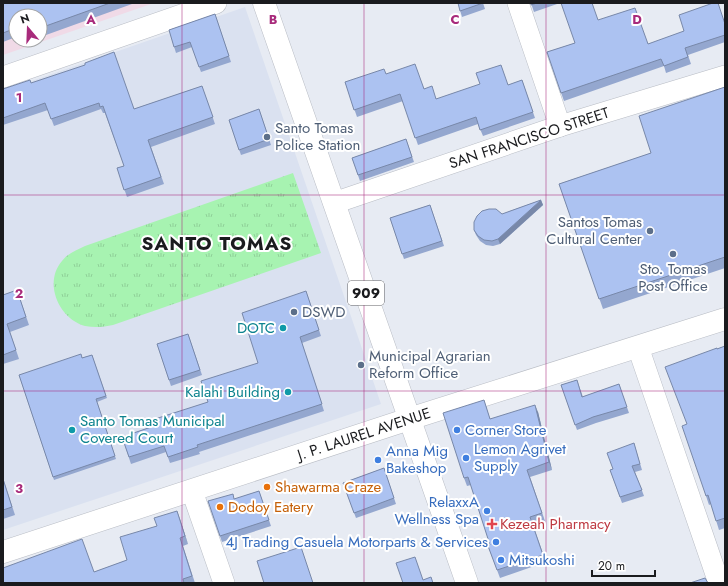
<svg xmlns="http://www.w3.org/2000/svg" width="728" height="586" viewBox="0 0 728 586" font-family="Jost,sans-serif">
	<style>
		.built { fill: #dae1f0 }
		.education { fill: #f0dae7; fill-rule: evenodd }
		.grass { fill: url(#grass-tufts) }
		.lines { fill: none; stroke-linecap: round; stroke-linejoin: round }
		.street-casing { stroke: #b9bdc5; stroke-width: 22 }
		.secondary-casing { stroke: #b9bdc5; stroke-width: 23 }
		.primary-casing { stroke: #b9bdc5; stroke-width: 23 }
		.street { stroke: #fff; stroke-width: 21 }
		.secondary { stroke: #fff; stroke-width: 22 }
		.primary { stroke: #fff; stroke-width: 22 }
		.wall { fill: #94a7cf }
		.shaded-wall { fill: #7888a9 }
		.building { fill: #acc2f1; stroke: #7888a9 }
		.grid { fill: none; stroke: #a82a7b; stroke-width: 1; stroke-opacity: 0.55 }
		.service-dot { fill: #5c6f8a; stroke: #fff; stroke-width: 1.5 }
		.culture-dot { fill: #0f9aa8; stroke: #fff; stroke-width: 1.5 }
		.shop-dot { fill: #3f7fe0; stroke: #fff; stroke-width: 1.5 }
		.food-dot { fill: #e8710a; stroke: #fff; stroke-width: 1.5 }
		.health-dot { fill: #e0444e; stroke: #fff; stroke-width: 1.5 }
		.labels { text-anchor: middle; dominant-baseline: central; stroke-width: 4; stroke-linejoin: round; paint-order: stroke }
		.shield { fill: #fff; stroke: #5f5f62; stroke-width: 1 }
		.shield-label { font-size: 14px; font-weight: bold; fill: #1a1b1e }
		.service-label { font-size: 15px; fill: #4e5e75; stroke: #fff; text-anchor: start }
		.street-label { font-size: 15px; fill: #1a1b1e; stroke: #fff }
		.culture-label { font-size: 15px; fill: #0d838f; stroke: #fff; text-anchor: end }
		.shop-label { font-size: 15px; fill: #366cbe; stroke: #fff; text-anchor: start }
		.food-label { font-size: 15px; fill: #c56008; stroke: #fff; text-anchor: start }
		.health-label { font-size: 15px; fill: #be3a42; stroke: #fff; text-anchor: start }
		.district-label { font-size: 19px; font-weight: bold; letter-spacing: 1px; fill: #1a1b1e; stroke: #fff }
		.grid-label { font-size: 13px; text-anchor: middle; font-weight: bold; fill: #a82a7b; stroke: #fff; stroke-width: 4; stroke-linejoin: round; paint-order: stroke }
	</style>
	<defs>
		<pattern id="grass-tufts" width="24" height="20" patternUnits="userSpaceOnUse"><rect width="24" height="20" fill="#a7f3b1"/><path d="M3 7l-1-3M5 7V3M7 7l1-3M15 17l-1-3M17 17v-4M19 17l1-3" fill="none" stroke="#8fd098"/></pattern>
	</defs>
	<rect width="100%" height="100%" fill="#e7ebf3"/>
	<polygon class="built" points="245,7 381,404 3,530 3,91"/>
	<path class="education" d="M 3,3 L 154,3 L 3,55 ZM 16,16 L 40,16 L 40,40 L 16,40 Z"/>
	<path class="grass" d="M 293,173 L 321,253 L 113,325 C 104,327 95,328 85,326 C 59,319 43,283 62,261 C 68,253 77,250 85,246 Z"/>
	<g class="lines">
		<g class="street-casing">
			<g id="street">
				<polyline points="518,3 560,126"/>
				<polyline points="3,77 216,3"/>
				<polyline points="334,203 560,126 725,76"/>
				<polyline points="638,347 719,583"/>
				<polyline points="192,491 224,583"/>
			</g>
		</g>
		<g class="secondary-casing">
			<polyline id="secondary" points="3,552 409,419 725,319"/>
		</g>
		<g class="primary-casing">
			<polyline id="primary" points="264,3 467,583"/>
		</g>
		<use href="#street" class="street"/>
		<use href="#secondary" class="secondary"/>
		<use href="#primary" class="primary"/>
	</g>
	<g class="wall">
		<polygon points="3,3 131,3 132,4 46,35 43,28 40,29 40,16 16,16 16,37 3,42"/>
		<polygon points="458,3 483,3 485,9 462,17"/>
		<polygon points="531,3 560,3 534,12"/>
		<polygon points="215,14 231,62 201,72 192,47 176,53 169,30"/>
		<polygon points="598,20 648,44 725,23 725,42 688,55 691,64 666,73 664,66 564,101 547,52 575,43"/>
		<polygon points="386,74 424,89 436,99 508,85 522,80 535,118 483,136 478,124 418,145 403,101 357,117 345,82"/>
		<polygon points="31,83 134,109 202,86 215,124 151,147 164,184 127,197 117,168 124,166 105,113 103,113 101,109 54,126 48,110 3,125 3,89"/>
		<polygon points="725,87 725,268 603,309 559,184 651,153"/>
		<polygon points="259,109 271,145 241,155 229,120"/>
		<polygon points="406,139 414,162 360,181 352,158"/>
		<polygon points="541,200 543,205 500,244 493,246 486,245 480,241 476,235 474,230 502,214"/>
		<polygon points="430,205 444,246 404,259 390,218"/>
		<polygon points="17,290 29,325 10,332 19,359 3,364 3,295"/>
		<polygon points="306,291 321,336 302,343 324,411 199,452 200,454 170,463 166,452 131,464 122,437 157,425 208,402 258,363"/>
		<polygon points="188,334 202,375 171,386 157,344"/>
		<polygon points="725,346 725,528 719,530 711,504 709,505 706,496 687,424 717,349"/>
		<polygon points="92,355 107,398 97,402 116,459 54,480 19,375"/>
		<polygon points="577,380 583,397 619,384 629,413 596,423 577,430 561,385"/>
		<polygon points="484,400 490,419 538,412 552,470 530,477 545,521 533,525 546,562 500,578 488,546 490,545 471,485 467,486 464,478"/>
		<polygon points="634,443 642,470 635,472 644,496 622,503 610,470 613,469"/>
		<polygon points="384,468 396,504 356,518 343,483"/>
		<polygon points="3,478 15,515 3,519"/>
		<polygon points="259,491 271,526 222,542 208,501 235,499"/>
		<polygon points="177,511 188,544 183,546 195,583 3,583 94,572 127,560 157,526"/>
	</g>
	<g class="shaded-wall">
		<polygon points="541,200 543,205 500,244 498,239"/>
		<polygon points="535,405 538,412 552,470 549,462"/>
		<polygon points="177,511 180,519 188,544 185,536"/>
	</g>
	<g class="building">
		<polygon points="3,3 110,3 43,27 40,20 40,16 16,16 16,28 3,33"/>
		<polygon points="458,3 483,3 460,11"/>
		<polygon points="531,3 537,3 531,5"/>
		<polygon points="561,3 592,3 598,20 635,8 648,44 684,31 679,15 713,3 718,3 725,24 725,35 685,48 688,57 664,66 661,59 561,93 547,52 575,43"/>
		<polygon points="215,14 229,56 199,67 190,42 174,47 169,30"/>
		<polygon points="114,52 134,109 202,86 213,117 148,140 161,177 124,190 117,168 124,166 103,106 100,107 99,103 51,119 45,103 3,118 3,89 30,80 31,83 85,65 85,63"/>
		<polygon points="415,64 424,89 432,86 436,99 480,84 476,73 501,65 508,85 522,80 533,112 480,130 476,117 415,138 400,94 354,110 345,82 384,69 386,74"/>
		<polygon points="725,87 725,257 599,299 559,184 651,153 639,116"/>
		<polygon points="259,109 269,139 239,150 229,120"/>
		<polygon points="406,139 412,157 358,175 352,158"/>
		<polygon points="541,200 498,239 492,241 484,240 478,236 474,230 474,222 477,216 482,211 489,209 496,209 502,214"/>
		<polygon points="430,205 442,241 402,254 390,218"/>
		<polygon points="17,290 26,317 7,324 16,350 3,355 3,295"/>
		<polygon points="306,291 319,330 300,337 322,404 197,445 198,447 168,457 164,446 129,457 122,437 157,425 155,419 208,402 201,381 258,363 242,313"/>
		<polygon points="188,334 200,370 169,380 157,344"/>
		<polygon points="725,346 725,518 716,521 708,495 706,496 682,426 687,424 665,367 717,348 717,349"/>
		<polygon points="81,354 82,358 92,355 106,396 96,399 115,456 53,477 19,375"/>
		<polygon points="577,380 582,397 619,384 627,407 593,417 575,425 561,385"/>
		<polygon points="484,400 490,419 535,405 549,462 527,470 542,513 530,517 543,555 497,570 488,546 490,545 468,477 464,478 443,413"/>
		<polygon points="634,443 640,464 632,466 642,490 620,497 610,470 613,469 607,453"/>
		<polygon points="384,468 394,498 354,513 343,483"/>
		<polygon points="3,479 12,507 3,510"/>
		<polygon points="259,491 269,520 220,536 208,501 233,494 234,499"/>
		<polygon points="177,511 185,536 180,538 192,576 183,579 184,583 3,583 3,568 82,539 94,572 127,560 120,537 157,526 154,518"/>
		<polygon points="301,547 313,583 264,583 257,561"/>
		<polygon points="415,557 423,580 431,577 433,583 403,583 396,563"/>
		<polygon points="705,578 708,583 690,583"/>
	</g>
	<path class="grid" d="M 182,3 L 182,583M 364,3 L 364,583M 546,3 L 546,583M 3,195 L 725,195M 3,391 L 725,391"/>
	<g class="service-dot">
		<circle cx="267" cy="137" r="4"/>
		<circle cx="650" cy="231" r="4"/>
		<circle cx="673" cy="254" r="4"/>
		<circle cx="294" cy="312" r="4"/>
		<circle cx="361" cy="365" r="4"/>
	</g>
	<g class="culture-dot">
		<circle cx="283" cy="328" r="4"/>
		<circle cx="288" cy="392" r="4"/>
		<circle cx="72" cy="430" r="4"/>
	</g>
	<g class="shop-dot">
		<circle cx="457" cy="430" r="4"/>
		<circle cx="466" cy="458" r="4"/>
		<circle cx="378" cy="460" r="4"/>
		<circle cx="487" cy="511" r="4"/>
		<circle cx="496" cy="542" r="4"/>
		<circle cx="501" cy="560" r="4"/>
	</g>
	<g class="food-dot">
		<circle cx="267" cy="487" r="4"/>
		<circle cx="220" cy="507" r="4"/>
	</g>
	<path class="health-dot" d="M490 518h4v4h4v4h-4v4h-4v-4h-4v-4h4z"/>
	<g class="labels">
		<rect class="shield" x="348" y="281" width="36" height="24" rx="3"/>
		<g class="shield-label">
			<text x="366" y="293">909</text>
		</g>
		<g class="service-label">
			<text x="275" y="128">Santo Tomas<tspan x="275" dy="17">Police Station</tspan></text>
			<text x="642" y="222" text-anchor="end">Santos Tomas<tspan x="642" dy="17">Cultural Center</tspan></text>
			<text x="673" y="269" text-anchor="middle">Sto. Tomas<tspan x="673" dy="17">Post Office</tspan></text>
			<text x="302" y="312">DSWD</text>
			<text x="369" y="356">Municipal Agrarian<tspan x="369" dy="17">Reform Office</tspan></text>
		</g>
		<g class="street-label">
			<text transform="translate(529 138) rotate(-18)">SAN FRANCISCO STREET</text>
			<text transform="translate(364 434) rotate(-18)">J. P. LAUREL AVENUE</text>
		</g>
		<g class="culture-label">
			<text x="275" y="328">DOTC</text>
			<text x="280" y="392">Kalahi Building</text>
			<text x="80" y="421" text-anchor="start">Santo Tomas Municipal<tspan x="80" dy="17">Covered Court</tspan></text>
		</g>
		<g class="shop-label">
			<text x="465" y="430">Corner Store</text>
			<text x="474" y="449">Lemon Agrivet<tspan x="474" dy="17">Supply</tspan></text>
			<text x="386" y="451">Anna Mig<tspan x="386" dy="17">Bakeshop</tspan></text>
			<text x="479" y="502" text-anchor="end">RelaxxA<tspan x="479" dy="17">Wellness Spa</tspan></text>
			<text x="488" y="542" text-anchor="end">4J Trading Casuela Motorparts &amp; Services</text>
			<text x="509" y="560">Mitsukoshi</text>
		</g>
		<g class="food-label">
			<text x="275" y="487">Shawarma Craze</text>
			<text x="228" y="507">Dodoy Eatery</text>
		</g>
		<g class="health-label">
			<text x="500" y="524">Kezeah Pharmacy</text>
		</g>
		<g class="district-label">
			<text x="217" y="243">SANTO TOMAS</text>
		</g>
	</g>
	<g class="grid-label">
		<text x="91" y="24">A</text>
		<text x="273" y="24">B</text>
		<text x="455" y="24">C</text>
		<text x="637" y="24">D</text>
		<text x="19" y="102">1</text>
		<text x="19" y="298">2</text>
		<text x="19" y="493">3</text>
	</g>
	<rect width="728" height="586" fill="none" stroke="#1a1b1e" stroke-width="8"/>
	<g transform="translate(28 28) rotate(341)"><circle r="19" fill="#ffffff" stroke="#a3a4a5"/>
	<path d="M0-3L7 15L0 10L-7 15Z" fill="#a82a7b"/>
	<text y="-6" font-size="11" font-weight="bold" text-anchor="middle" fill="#1a1b1e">N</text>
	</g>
	<path d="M592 570v6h63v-6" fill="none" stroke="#1a1b1e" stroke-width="2"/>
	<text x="598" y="570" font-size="12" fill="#1a1b1e" stroke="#ffffff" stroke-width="3" paint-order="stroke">20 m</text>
</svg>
